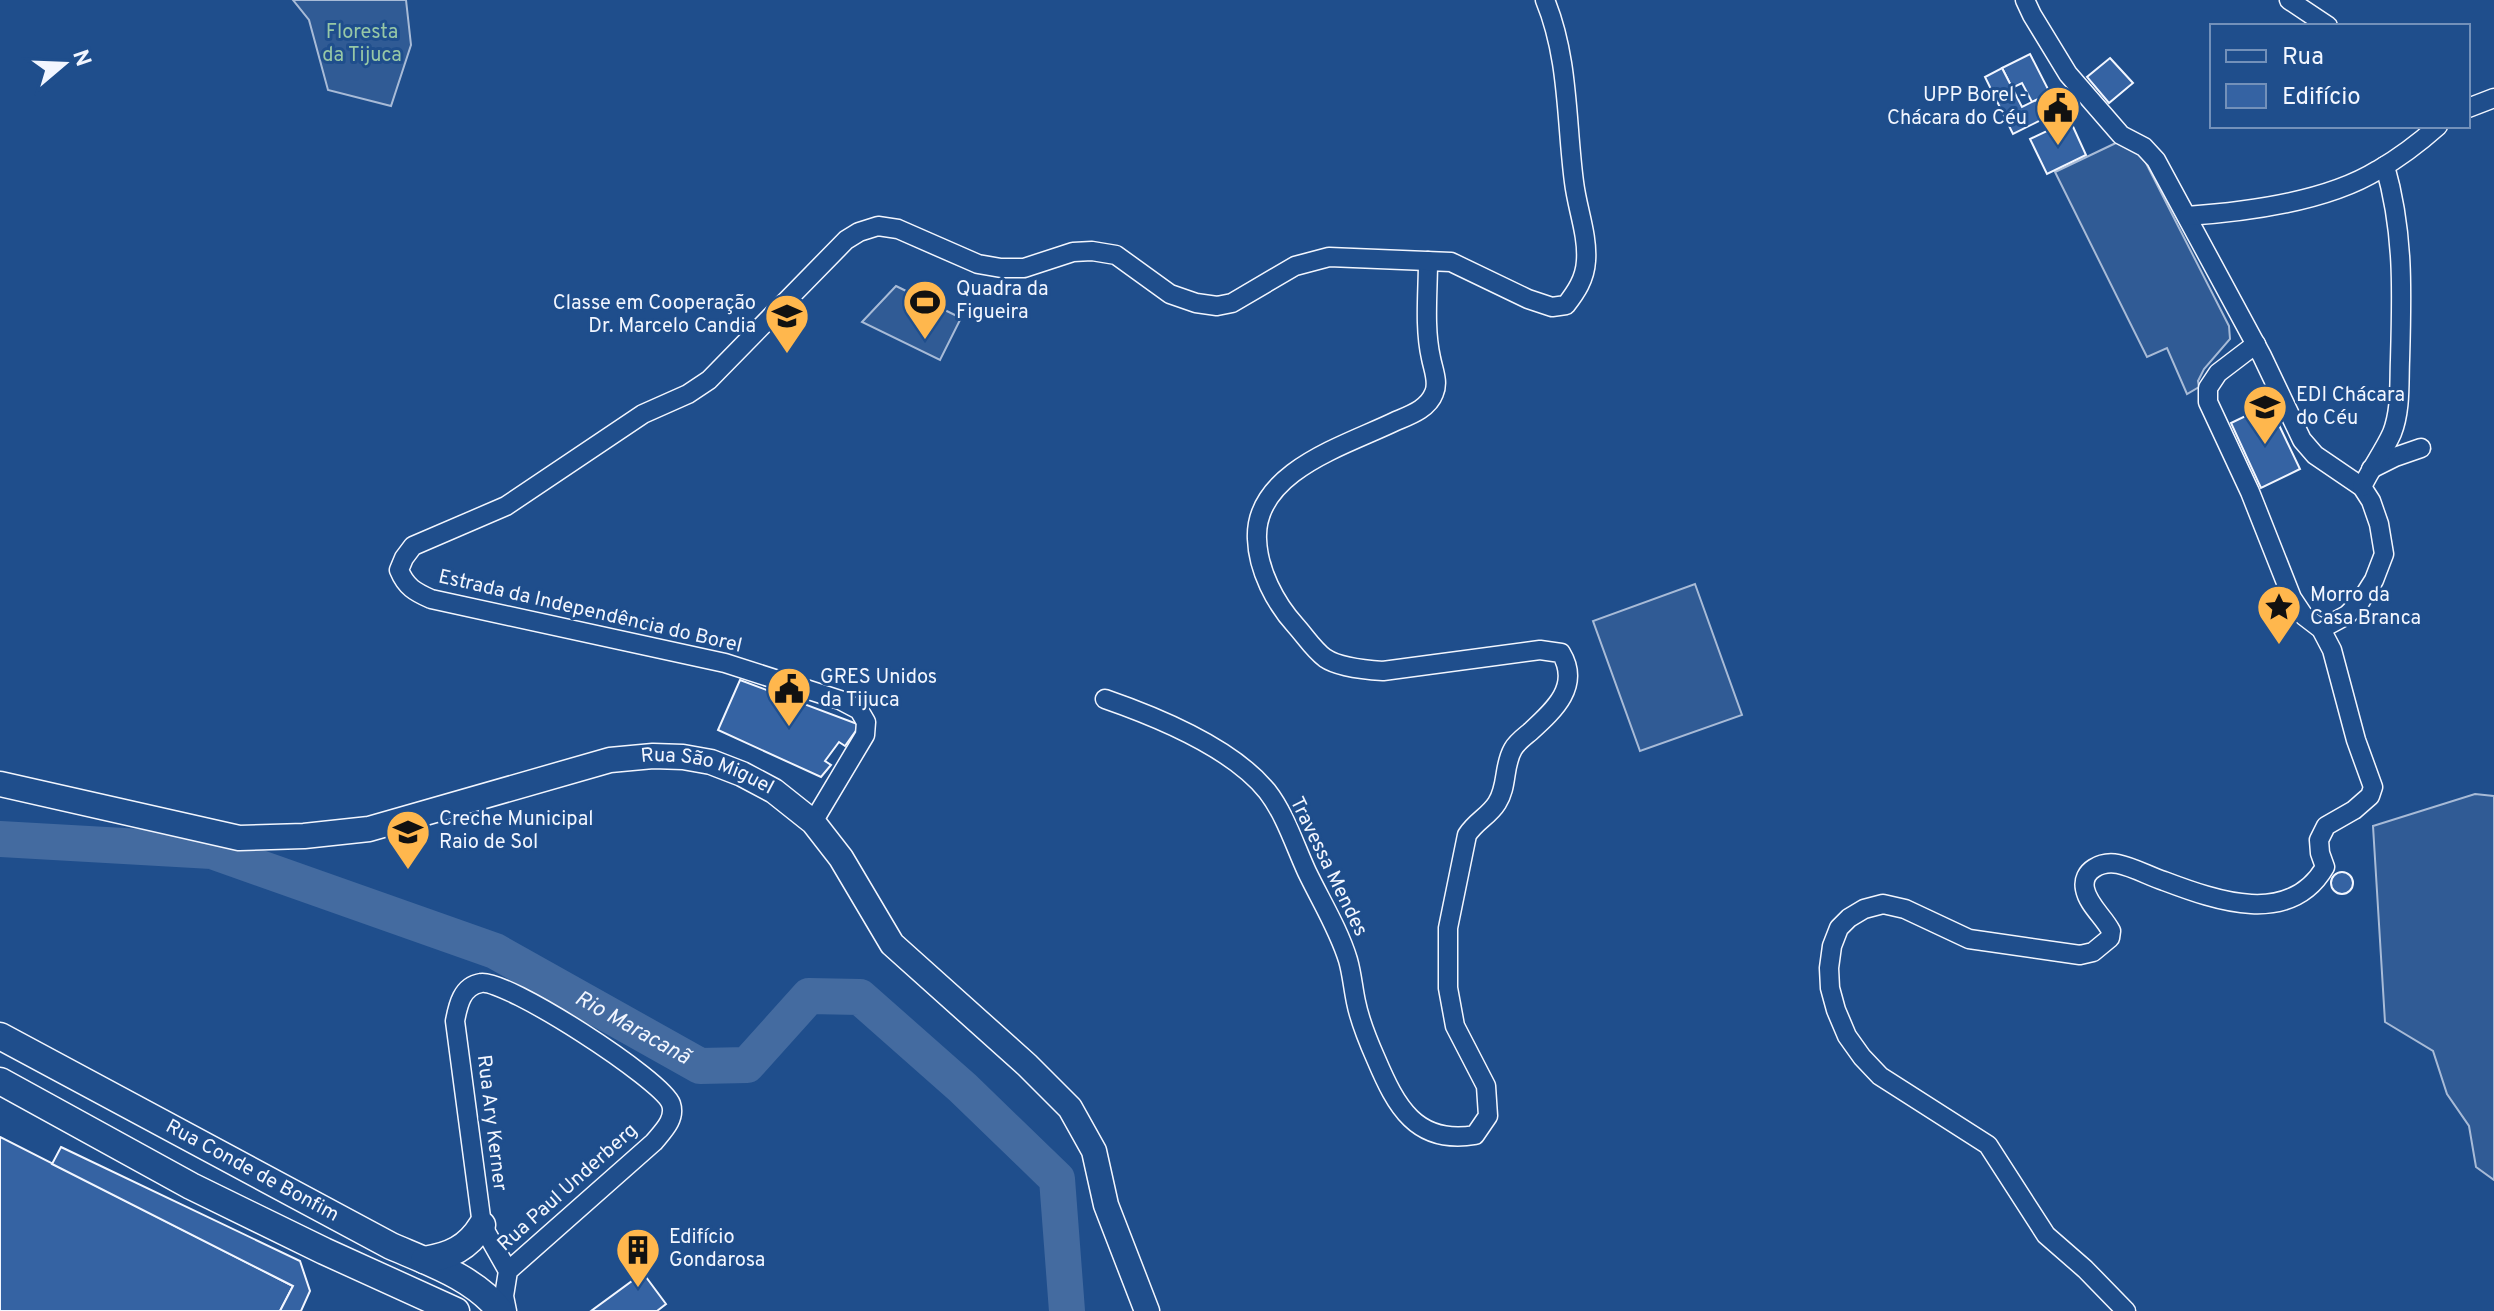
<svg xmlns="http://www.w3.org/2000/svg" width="2494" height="1311" viewBox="0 0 2494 1311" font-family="Overpass,sans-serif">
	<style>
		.built { fill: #305b95; stroke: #a8bbd7; stroke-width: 2 }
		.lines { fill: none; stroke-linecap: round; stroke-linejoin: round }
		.river { stroke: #446ba0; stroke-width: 36 }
		.building { fill: #3563a3; stroke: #f2f6ff; stroke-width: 2 }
		.minor-casing { stroke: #f2f6ff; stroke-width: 21 }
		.tertiary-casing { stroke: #f2f6ff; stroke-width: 27 }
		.secondary-casing { stroke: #f2f6ff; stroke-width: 29 }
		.minor { stroke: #1f4e8c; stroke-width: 18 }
		.tertiary { stroke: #1f4e8c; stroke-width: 24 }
		.secondary { stroke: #1f4e8c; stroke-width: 26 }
		.labels { text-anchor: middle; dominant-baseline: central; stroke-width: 6; stroke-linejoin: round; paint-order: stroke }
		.park-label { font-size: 20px; fill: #97c8a6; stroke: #1f4e8c }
		.poi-label { font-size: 20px; fill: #f2f6ff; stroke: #1f4e8c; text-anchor: start }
		.street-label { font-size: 20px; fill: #f2f6ff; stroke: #1f4e8c }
		.water-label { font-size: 22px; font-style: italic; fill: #f2f6ff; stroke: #1f4e8c }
	</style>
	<rect width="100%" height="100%" fill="#1f4e8c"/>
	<g class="built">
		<polygon points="293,0 406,0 411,45 391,106 328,90 309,20"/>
		<polygon points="2118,142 2138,154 2145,161 2229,326 2230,339 2204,369 2198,381 2199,387 2187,394 2167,348 2147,357 2055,172"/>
		<polygon points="896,286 961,318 940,360 862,322"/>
		<polygon points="1695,584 1742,715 1640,751 1593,621"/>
		<polygon points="2475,794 2494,796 2494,1180 2476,1167 2469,1126 2447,1094 2433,1051 2385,1022 2373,826"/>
	</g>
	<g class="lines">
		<path class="river" id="s1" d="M 0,839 L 212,851 L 495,951 L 700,1066 L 747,1065 L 809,996 L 860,997 L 963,1088 L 1057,1179 L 1067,1311"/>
	</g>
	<g class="building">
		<polygon points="2030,54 2050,93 2032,102 2022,83 2012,88 2002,68"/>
		<polygon points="2110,58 2133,83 2109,103 2087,77"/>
		<polygon points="2002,68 2022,107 2036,100 2045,118 2013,134 1985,77"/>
		<polygon points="2070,120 2086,155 2047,174 2030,139"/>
		<polygon points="2267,400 2300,469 2261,488 2231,423 2254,412 2252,407"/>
		<polygon points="740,680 860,725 845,746 839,742 825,761 831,765 821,777 718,730"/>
		<circle cx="2342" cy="883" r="11"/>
		<polygon points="0,1137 293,1286 280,1311 0,1311"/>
		<polygon points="61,1147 300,1261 310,1291 301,1311 280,1311 293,1286 52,1164"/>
		<polygon points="643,1273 666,1304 657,1311 591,1311"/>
	</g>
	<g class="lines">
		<g class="minor-casing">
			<g id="minor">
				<polyline points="2025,0 2032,15 2068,74 2121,135 2144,147 2156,160 2262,356 2302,440 2315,455 2362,487 2371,501 2379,524 2384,554 2374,580 2360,602 2347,615 2321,629"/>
				<polyline points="2289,0 2328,26"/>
				<polyline points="2468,108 2494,98"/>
				<path d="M 2187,216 C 2245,212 2328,201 2378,170 C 2399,158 2420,142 2438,126"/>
				<polyline points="2371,469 2395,457 2421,448"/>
				<path d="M 2362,487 C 2371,468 2384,451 2392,433 C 2401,410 2399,384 2400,360 C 2402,292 2404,232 2385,166"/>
				<path d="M 1105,699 C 1157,717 1232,748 1267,791 C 1285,814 1295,846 1307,872 C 1321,901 1339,930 1348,960 C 1352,974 1353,988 1356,1002 C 1360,1022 1368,1041 1376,1059 C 1396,1106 1416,1145 1475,1135 L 1488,1116 L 1486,1086 L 1455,1026 L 1448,988 L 1448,928 L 1467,835 C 1476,821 1489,816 1497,803 C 1508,786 1503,766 1513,749 C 1517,742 1524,737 1530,732 C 1554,710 1581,686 1561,653 L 1540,650 L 1383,671 C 1367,670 1338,667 1325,658 C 1314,650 1305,636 1296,626 C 1275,603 1258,570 1257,539 C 1254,471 1347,445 1396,421 C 1410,415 1428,409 1434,393 C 1439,382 1433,369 1431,358 C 1424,327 1428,292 1428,261"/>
				<path d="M 813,822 L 865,735 L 866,722 L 859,710 L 840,700 L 725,663 L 431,599 C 415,592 406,587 399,570 L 404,558 L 413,546 L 506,506 L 643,414 L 688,394 L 709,380 L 846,240 L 859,232 L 878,226 L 898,229 L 978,264 L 1001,268 L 1024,268 L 1073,252 L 1092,251 L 1116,255 L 1170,294 L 1196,303 L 1217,306 L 1232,303 L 1295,266 L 1329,257 L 1451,262 L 1528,299 L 1552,307 L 1566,305 C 1576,292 1585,279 1586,261 C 1588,235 1577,208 1574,182 C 1566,121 1569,58 1545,0"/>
				<path d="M 507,1311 L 504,1296 L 508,1271 L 654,1142 C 663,1131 676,1119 671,1104 C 663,1080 505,978 481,983 C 462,986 458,1005 455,1021 L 482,1225 L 508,1271"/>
				<path d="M 2126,1311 L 2085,1269 L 2046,1235 L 1988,1145 L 1880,1076 L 1862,1057 L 1847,1036 L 1836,1010 L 1830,988 L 1829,968 L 1832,946 L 1839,928 L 1849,918 L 1864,909 L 1883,904 L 1905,909 L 1969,939 L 2080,955 L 2093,952 L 2110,938 L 2111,931 C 2104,917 2088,905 2085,889 C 2081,870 2102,861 2118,864 C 2133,867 2149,876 2164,881 C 2217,901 2290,927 2325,867 L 2320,853 L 2319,840 L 2326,826 L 2354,810 L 2370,796 L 2373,787 L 2356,740 L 2332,650 L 2321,629 L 2304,616 L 2292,598 L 2250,492 L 2208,402 L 2208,388 L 2218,373 L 2256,344"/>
			</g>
		</g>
		<g class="tertiary-casing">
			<g id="tertiary">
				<path id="s2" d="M 0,784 L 239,838 L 304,836 L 369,829 L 610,760 L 653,756 L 683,757 L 711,762 L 742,774 L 774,791 L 813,822 L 841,858 L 892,944 L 1027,1065 L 1070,1108 L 1094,1151 L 1106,1205 L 1147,1311"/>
			</g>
		</g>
		<g class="secondary-casing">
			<g id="secondary">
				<path id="s3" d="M 0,1036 L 391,1246 C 428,1262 475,1278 500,1311"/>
				<polyline points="0,1081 191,1186 324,1251 456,1311"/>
				<path d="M 424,1260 C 450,1256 468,1248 482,1225"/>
			</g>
		</g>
		<use href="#minor" class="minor"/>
		<use href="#tertiary" class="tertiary"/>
		<use href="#secondary" class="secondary"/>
	</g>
	<defs>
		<g id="civic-pin" transform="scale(2.3)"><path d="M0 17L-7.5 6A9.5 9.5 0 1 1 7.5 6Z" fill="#ffb74d" stroke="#1f4e8c"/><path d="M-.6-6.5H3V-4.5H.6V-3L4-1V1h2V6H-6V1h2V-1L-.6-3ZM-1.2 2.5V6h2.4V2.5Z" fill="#111"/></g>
		<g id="stadium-pin" transform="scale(2.3)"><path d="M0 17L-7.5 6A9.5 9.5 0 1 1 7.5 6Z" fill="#ffb74d" stroke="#1f4e8c"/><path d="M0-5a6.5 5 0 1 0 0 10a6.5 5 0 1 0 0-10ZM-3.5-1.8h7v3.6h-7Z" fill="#111"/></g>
		<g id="school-pin" transform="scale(2.3)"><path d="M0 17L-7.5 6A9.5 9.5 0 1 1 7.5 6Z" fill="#ffb74d" stroke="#1f4e8c"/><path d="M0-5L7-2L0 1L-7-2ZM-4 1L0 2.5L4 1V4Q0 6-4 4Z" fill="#111"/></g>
		<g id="sight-pin" transform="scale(2.3)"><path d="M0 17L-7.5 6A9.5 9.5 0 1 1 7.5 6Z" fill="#ffb74d" stroke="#1f4e8c"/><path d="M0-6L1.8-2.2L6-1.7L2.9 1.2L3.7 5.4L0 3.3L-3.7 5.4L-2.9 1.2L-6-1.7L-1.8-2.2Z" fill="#111"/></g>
		<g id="building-pin" transform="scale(2.3)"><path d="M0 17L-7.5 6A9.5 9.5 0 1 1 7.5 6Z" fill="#ffb74d" stroke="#1f4e8c"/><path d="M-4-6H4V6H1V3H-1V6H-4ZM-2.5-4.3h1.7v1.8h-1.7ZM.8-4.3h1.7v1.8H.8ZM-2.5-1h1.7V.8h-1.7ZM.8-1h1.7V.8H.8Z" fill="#111"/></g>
	</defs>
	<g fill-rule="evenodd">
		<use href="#civic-pin" x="2058" y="108"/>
		<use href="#stadium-pin" x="925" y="302"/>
		<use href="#school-pin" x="787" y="316"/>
		<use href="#school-pin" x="2265" y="407"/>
		<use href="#sight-pin" x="2279" y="607"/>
		<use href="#civic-pin" x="789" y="689"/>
		<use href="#school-pin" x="408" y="832"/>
		<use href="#building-pin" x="638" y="1250"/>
	</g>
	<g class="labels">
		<g class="park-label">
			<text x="362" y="33">Floresta<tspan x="362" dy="23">da Tijuca</tspan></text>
		</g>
		<g class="poi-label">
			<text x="2027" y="96" text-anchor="end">UPP Borel -<tspan x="2027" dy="23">Chácara do Céu</tspan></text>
			<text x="956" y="290">Quadra da<tspan x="956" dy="23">Figueira</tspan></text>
			<text x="756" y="304" text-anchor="end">Classe em Cooperação<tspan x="756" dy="23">Dr. Marcelo Candia</tspan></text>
			<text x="2296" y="396">EDI Chácara<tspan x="2296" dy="23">do Céu</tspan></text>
			<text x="2310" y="596">Morro da<tspan x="2310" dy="23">Casa Branca</tspan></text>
			<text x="820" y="678">GRES Unidos<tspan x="820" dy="23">da Tijuca</tspan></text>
			<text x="439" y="820">Creche Municipal<tspan x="439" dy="23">Raio de Sol</tspan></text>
			<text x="669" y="1238">Edifício<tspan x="669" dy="23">Gondarosa</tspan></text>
		</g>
		<g class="street-label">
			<text transform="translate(590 612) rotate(13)">Estrada da Independência do Borel</text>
			<text stroke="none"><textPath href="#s2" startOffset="726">Rua São Miguel</textPath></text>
			<text transform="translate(1328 867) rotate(64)">Travessa Mendes</text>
			<text transform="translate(491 1123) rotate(83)">Rua Ary Kerner</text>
			<text stroke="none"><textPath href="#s3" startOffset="286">Rua Conde de Bonfim</textPath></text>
			<text transform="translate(568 1188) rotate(-42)">Rua Paul Underberg</text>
		</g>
		<g class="water-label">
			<text stroke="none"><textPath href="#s1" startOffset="670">Rio Maracanã</textPath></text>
		</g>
	</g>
	<rect x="2210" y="24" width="260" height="104" fill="#1f4e8c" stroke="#7391ba" stroke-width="2"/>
	<rect x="2226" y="50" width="40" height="12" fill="#1f4e8c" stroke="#7391ba" stroke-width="2"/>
	<text x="2282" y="64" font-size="24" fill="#f2f6ff">Rua</text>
	<rect x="2226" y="84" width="40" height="24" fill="#3563a3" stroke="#7391ba" stroke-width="2"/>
	<text x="2282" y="104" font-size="24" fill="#f2f6ff">Edifício</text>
	<g transform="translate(64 64) rotate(71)" stroke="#1f4e8c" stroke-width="6" paint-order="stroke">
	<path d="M0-6L14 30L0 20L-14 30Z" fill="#f2f6ff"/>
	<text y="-12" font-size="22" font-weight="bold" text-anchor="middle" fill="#f2f6ff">N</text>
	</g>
</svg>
